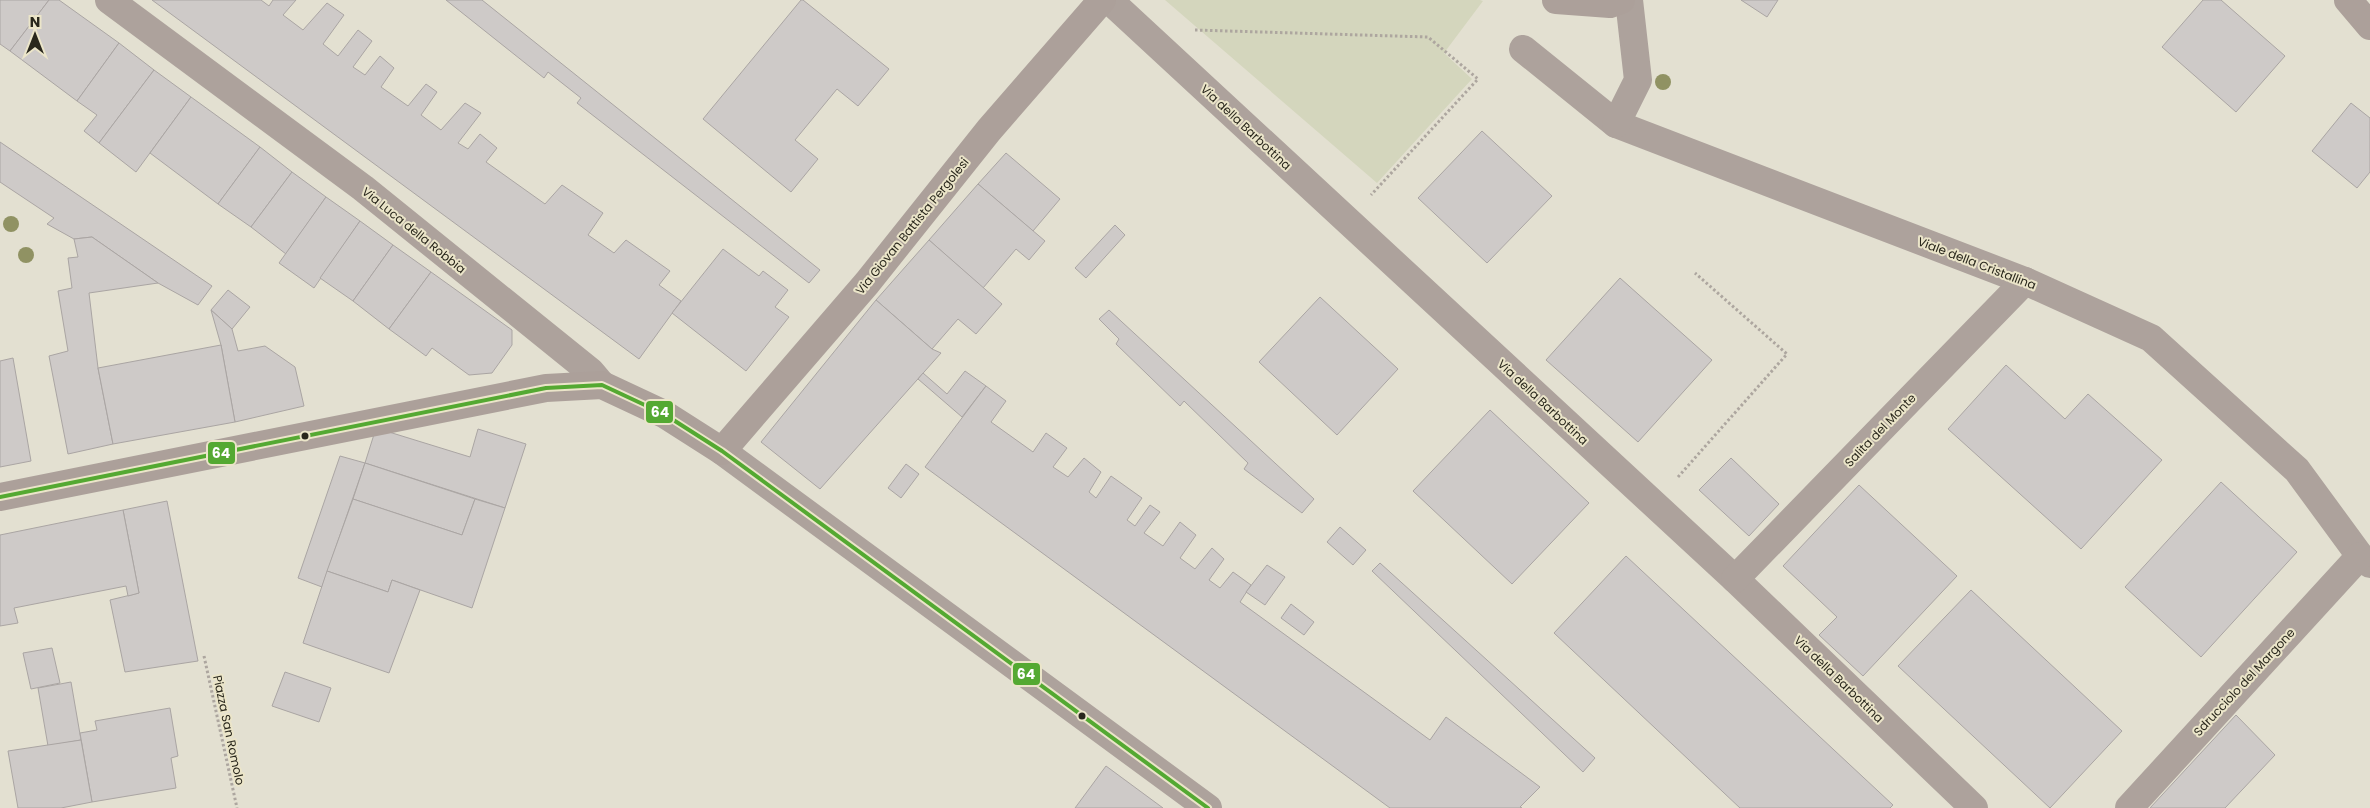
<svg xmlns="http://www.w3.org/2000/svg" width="2370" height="808" viewBox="0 0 2370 808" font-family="Poppins,sans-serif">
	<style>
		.green { fill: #d4d6bd }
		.building { fill: #cecac8; stroke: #aaa5a3 }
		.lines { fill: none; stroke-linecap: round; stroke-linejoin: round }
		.path { stroke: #ada69f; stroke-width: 3; stroke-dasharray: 2.5 2.5; stroke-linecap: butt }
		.street { stroke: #ada29c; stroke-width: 28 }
		.secondary { stroke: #aca09a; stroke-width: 28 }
		.bus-1-casing { stroke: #ebe5c9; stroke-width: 8 }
		.bus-1 { stroke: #54a932; stroke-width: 4 }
		.tree { fill: #909263 }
		.bus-dot { fill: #29271c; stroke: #ebe5c9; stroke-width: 2 }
		.labels { text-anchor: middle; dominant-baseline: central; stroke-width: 4; stroke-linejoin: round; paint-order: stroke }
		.street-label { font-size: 12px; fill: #29271c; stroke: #ebe5c9 }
		.line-badge { stroke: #ebe5c9; stroke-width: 2 }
		.badge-label { font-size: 14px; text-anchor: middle; font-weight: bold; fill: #fff }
	</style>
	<rect width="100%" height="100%" fill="#e3e0d1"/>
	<polygon class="green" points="1165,0 1480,0 1483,1 1444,53 1472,79 1377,183"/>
	<g class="building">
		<polygon points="0,0 49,0 10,51 0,44"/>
		<polygon points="49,0 59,0 119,43 77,101 10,51"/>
		<polygon points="152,0 261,0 269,6 273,0 296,0 283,15 303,30 327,3 344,15 323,44 338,56 358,30 372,41 353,67 365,75 380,56 394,68 381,87 408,106 426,84 437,92 421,115 441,130 465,103 481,113 458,143 468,149 480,134 497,148 486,162 545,204 562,185 603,213 588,235 614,253 626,240 670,271 659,285 681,301 639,359"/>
		<polygon points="446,0 482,0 820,270 809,283 577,103 581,98 548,72 544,78"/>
		<polygon points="801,0 803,0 889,69 858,106 837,89 795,140 818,159 791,192 703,119"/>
		<polygon points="1741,0 1778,0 1767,17"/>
		<polygon points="2203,0 2221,0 2285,56 2236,112 2162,47"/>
		<polygon points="119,43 154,70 99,143 84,131 97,115 77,101"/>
		<polygon points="154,70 191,97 136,172 99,143"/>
		<polygon points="191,97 260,147 218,204 150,153"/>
		<polygon points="2351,103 2370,118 2370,172 2357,188 2312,151"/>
		<polygon points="1482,131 1552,196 1487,263 1418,198"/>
		<polygon points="0,142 212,286 198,305 158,283 92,237 74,239 47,224 54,218 0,182"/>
		<polygon points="260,147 292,172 251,227 218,204"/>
		<polygon points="1006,153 1060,199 1033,231 978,184"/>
		<polygon points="292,172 326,197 286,254 251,227"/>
		<polygon points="978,184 1045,241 1029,260 1016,249 983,288 929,240"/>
		<polygon points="326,197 360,221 314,288 279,263"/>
		<polygon points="360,221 393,245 353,301 320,278"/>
		<polygon points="1115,225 1125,235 1086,278 1075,268"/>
		<polygon points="92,237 158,283 89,293 98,368 113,444 68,454 49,356 68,351 58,291 72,288 68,258 78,257 74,239"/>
		<polygon points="929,240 1002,304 976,334 958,319 932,349 876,300"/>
		<polygon points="393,245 431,272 389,329 353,301"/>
		<polygon points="723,249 759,276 763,271 788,290 775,307 789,317 746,371 672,313"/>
		<polygon points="431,272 512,330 512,345 492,373 469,375 432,348 426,356 389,329"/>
		<polygon points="1620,278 1712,360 1638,442 1546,360"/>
		<polygon points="228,290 250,307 232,329 211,310"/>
		<polygon points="1320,297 1398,369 1337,435 1259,362"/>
		<polygon points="876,300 932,349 941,353 820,489 761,442"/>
		<polygon points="211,310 232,329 238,351 265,346 295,367 304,406 235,422 221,345"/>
		<polygon points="1109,310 1314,499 1302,513 1244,469 1248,463 1184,401 1180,406 1116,344 1119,339 1099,319"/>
		<polygon points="221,345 235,422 113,444 98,368"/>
		<polygon points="13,358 31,461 0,467 0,361"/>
		<polygon points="2006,365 2065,419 2088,394 2162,460 2081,549 1948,429"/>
		<polygon points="965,371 986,386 962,417 918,379 923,373 947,394"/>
		<polygon points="986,386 1006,401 991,422 1033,452 1046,433 1067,448 1053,467 1068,477 1084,458 1101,472 1089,492 1096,498 1111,476 1142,498 1127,520 1135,526 1150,505 1160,512 1144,533 1163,546 1180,522 1196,535 1180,558 1195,569 1212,548 1224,559 1209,580 1220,588 1233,572 1251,585 1240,602 1430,740 1446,717 1540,787 1520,807 1522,808 1390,808 925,467"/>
		<polygon points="1490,410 1589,503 1512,584 1413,491"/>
		<polygon points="376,428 470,457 478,429 526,444 505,508 365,463"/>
		<polygon points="340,456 365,463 322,587 298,578"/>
		<polygon points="1731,458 1779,504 1749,536 1699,490"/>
		<polygon points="365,463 475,499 462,535 353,499"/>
		<polygon points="906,464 919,474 901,498 888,488"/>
		<polygon points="2221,482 2297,552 2201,657 2125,587"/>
		<polygon points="1859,485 1957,576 1863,676 1819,635 1837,617 1783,566"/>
		<polygon points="353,499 462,535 475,499 505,508 472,608 392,580 388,592 327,571"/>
		<polygon points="167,501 198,661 125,672 110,600 139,593 123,510"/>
		<polygon points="123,510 139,593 128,596 126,586 14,608 18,623 0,626 0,535"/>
		<polygon points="1340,527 1366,550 1353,565 1327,542"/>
		<polygon points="1626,556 1893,805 1890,808 1740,808 1554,633"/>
		<polygon points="1380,563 1595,758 1583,772 1372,571"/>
		<polygon points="1267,565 1285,577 1265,605 1246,592"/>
		<polygon points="327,571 388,592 392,580 420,590 389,673 303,643"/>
		<polygon points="1971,590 2122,731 2050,808 1898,666"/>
		<polygon points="1291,604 1314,622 1304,635 1281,618"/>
		<polygon points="52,648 60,683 31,689 23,653"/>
		<polygon points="285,672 331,688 319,722 272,706"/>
		<polygon points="71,682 81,740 48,746 38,688"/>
		<polygon points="170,708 178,756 171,758 176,788 92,802 80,733 97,730 95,721"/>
		<polygon points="2236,715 2275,755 2225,808 2150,808"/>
		<polygon points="81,740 92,802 61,808 18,808 8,751"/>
		<polygon points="1106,766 1163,808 1075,808"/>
	</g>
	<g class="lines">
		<g class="path">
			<polyline points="1195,30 1428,37 1478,79 1371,195"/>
			<polyline points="1678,477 1787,354 1695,273"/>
			<polyline points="204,656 237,808"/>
		</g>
		<g class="street">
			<polyline points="109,0 363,188 591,372 602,385"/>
			<polyline points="1109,0 1735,579 1974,808"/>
			<polyline points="1523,49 1616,124 2025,281 2151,338 2297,470 2360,556 2370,564"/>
			<polyline points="1616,124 1638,80 1629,0"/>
			<polyline points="722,451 1208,808"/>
			<polyline points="1735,579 2025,281"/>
			<polyline points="2129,808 2360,556"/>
		</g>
		<g class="secondary">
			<polyline points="1556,0 1610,4 1621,0"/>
			<polyline points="2348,0 2370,26"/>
			<polyline points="0,497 546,388 602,385 664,414 722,451 867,283 989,130 1102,0"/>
		</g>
		<g class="bus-1-casing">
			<polyline id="bus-1" points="0,497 546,388 602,385 664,414 722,451 1208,808"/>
		</g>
		<use href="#bus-1" class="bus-1"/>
	</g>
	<g class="tree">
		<circle cx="1663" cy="82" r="8"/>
		<circle cx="11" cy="224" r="8"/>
		<circle cx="26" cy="255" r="8"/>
	</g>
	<g class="bus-dot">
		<circle cx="305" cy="436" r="4.5"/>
		<circle cx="1082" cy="716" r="4.5"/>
	</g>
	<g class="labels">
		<g class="street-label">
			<text transform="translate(1246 127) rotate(43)">Via della Barbottina</text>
			<text transform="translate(912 226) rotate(-51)">Via Giovan Battista Pergolesi</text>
			<text transform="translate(414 230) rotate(39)">Via Luca della Robbia</text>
			<text transform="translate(1977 263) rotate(21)">Viale della Cristallina</text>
			<text transform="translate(1543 402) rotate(43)">Via della Barbottina</text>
			<text transform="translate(1880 430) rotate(-46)">Salita del Monte</text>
			<text transform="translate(1839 679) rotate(44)">Via della Barbottina</text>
			<text transform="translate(2244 682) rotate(-47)">Sdrucciolo del Margone</text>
			<text transform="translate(229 730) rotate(78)">Piazza San Romolo</text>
		</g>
	</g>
	<g class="line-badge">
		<rect x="645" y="400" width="29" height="24" rx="5" fill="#54a932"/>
		<rect x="207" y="441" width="29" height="24" rx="5" fill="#54a932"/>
		<rect x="1012" y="662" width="29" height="24" rx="5" fill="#54a932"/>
	</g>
	<g class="badge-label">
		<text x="660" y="417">64</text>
		<text x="221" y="458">64</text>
		<text x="1026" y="679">64</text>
	</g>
	<g transform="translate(35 35)" stroke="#ebe5c9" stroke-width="4" paint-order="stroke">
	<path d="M0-4L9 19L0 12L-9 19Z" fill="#29271c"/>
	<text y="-8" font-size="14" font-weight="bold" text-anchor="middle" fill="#29271c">N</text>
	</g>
</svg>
